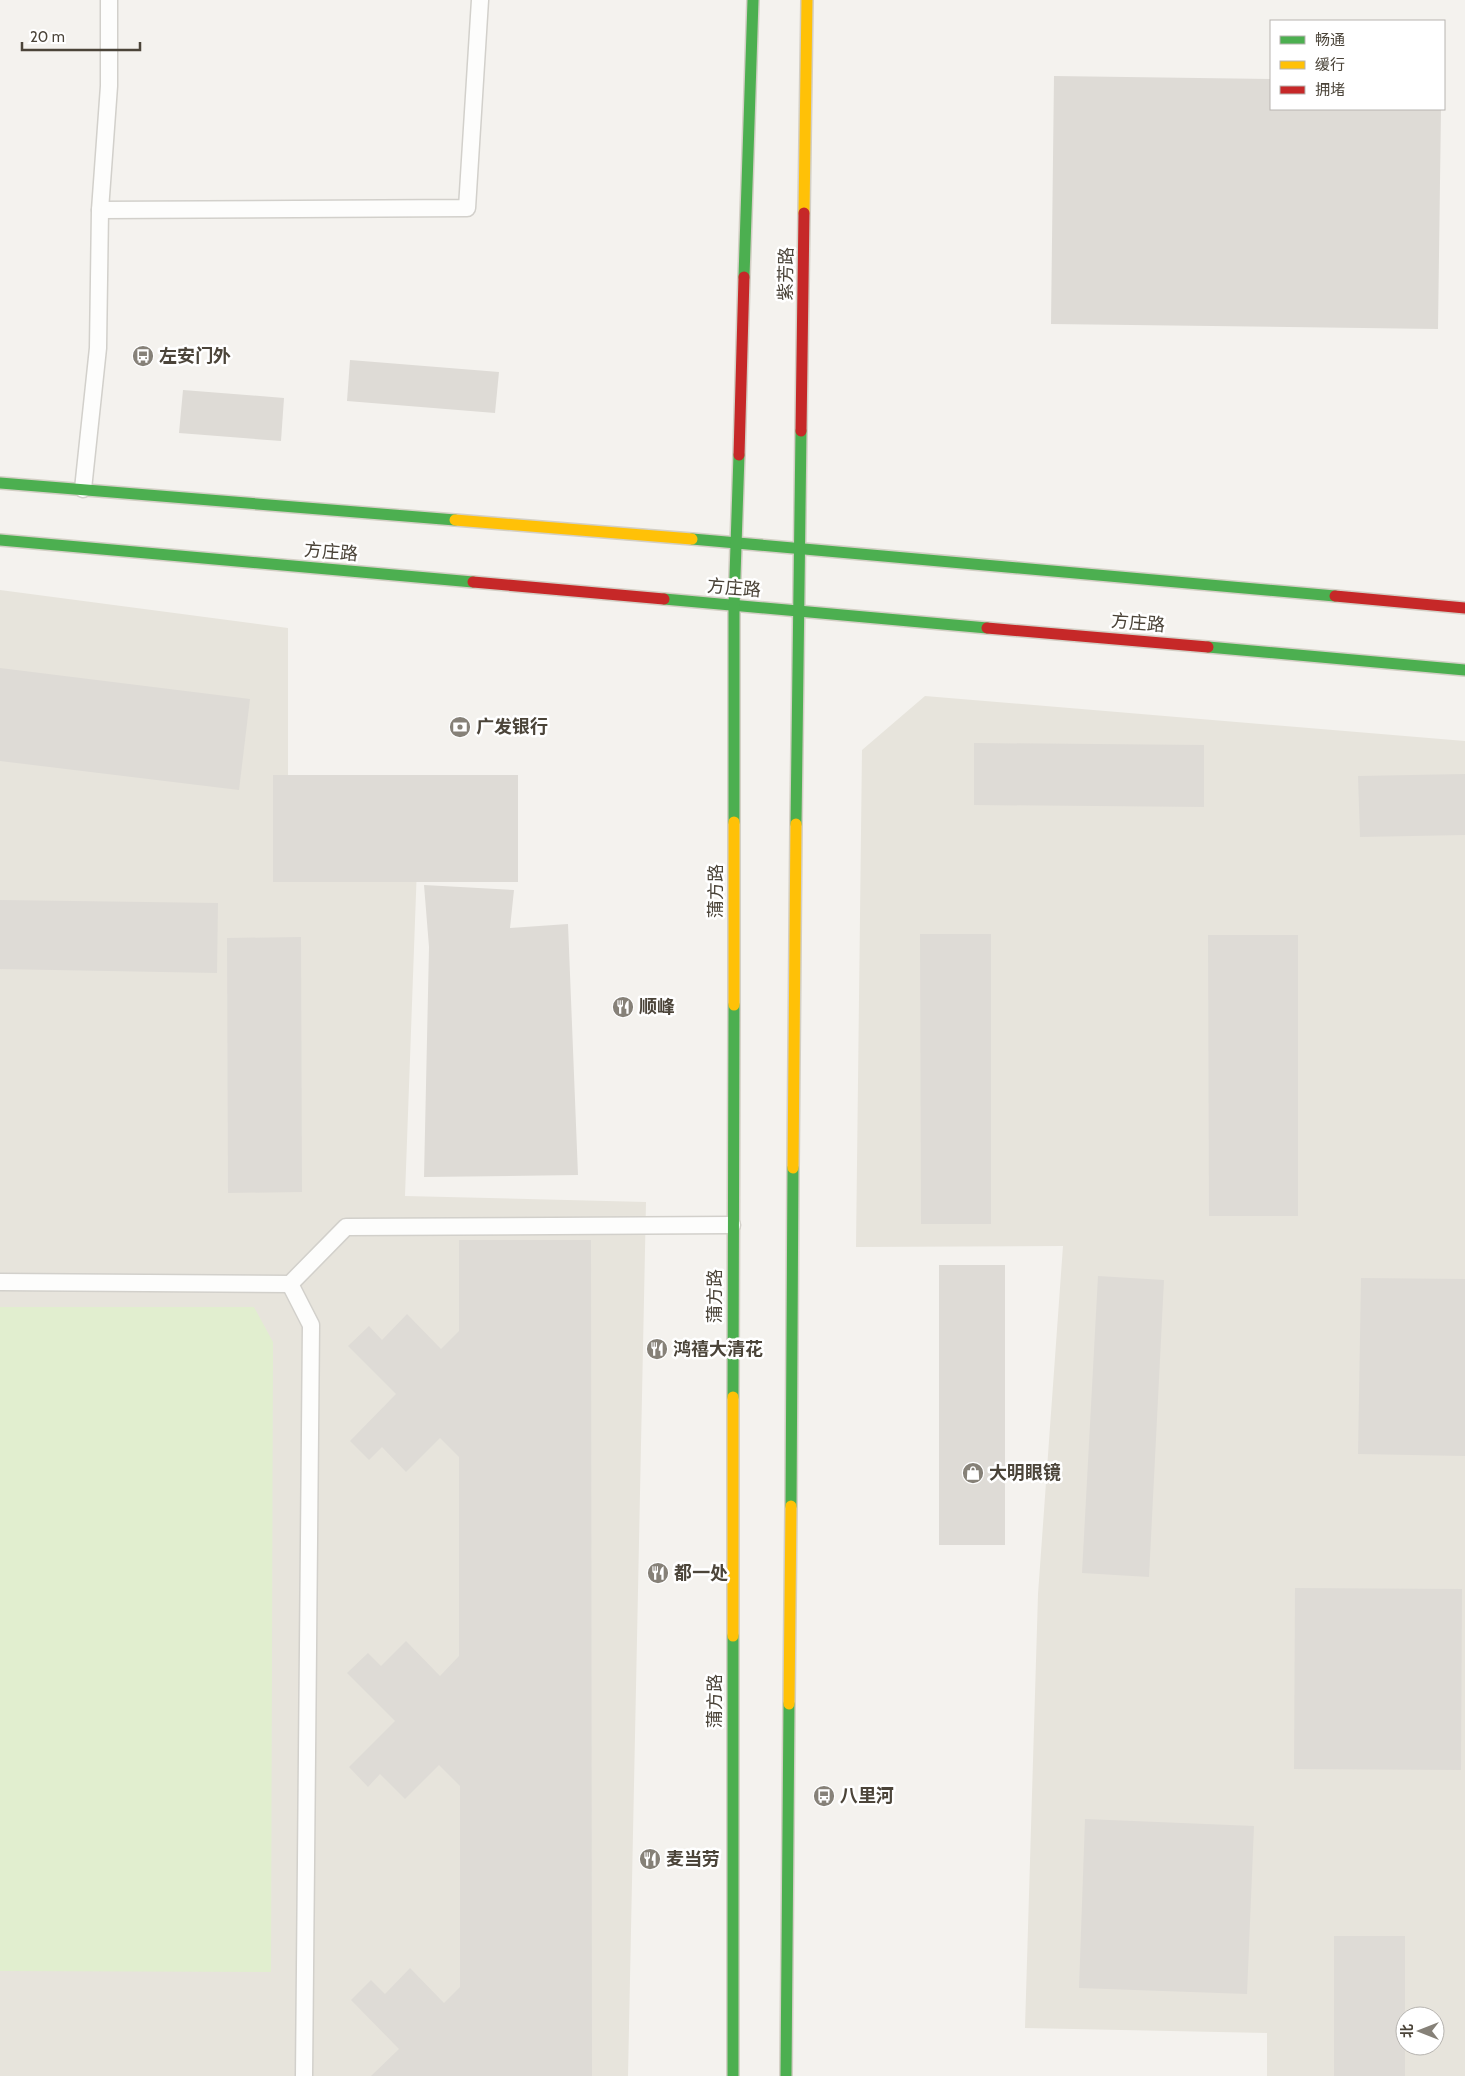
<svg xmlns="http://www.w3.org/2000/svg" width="1465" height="2076" viewBox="0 0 1465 2076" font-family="Cabin,'Noto Sans SC',sans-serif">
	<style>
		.residential { fill: #e7e4dc; fill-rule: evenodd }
		.green { fill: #e1eecf }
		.building { fill: #dedbd6 }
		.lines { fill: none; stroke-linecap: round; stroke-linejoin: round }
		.lane-casing { stroke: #d2d0cb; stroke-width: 19 }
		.fast-casing { stroke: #d3cfc5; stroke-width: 14 }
		.slow-casing { stroke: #d3cfc5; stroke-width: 14 }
		.jam-casing { stroke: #d3cfc5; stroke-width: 14 }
		.lane { stroke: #fdfdfc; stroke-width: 16 }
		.fast { stroke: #4caf50; stroke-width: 11 }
		.slow { stroke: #ffc107; stroke-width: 11 }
		.jam { stroke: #c62828; stroke-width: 11 }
		.labels { text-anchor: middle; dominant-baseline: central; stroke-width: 5; stroke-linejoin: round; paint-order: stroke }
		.street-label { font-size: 18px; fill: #4b4439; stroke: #fff }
		.poi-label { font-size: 18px; font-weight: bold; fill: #4b4439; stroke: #fff; text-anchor: start }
	</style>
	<rect width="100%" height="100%" fill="#f4f2ee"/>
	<g class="residential">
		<polygon points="0,590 288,628 288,827 418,839 405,1196 646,1202 628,2076 0,2076"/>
		<path d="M 925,696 L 1465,741 L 1465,2076 L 1267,2076 L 1267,2033 L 1025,2028 L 1038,1594 L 1063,1246 L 856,1247 L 862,750 ZM 1405,2016 L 1435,2016 L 1435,2046 L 1405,2046 Z"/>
	</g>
	<polygon class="green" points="0,1307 254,1307 273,1342 271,1972 0,1971"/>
	<g class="building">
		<polygon points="1054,76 1271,79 1271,109 1441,109 1438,329 1051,324"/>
		<polygon points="350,360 499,372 495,413 347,401"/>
		<polygon points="183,390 284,398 281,441 179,433"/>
		<polygon points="0,668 250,699 239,790 0,761"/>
		<polygon points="974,743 1204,745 1204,807 974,805"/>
		<polygon points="1465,774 1465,835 1360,837 1358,776"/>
		<rect x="273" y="775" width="245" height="107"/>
		<polygon points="424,885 514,890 510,928 568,924 578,1175 424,1177 429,947"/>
		<polygon points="0,900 218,903 217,973 0,969"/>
		<polygon points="920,934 991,934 991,1224 921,1224"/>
		<polygon points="1208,935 1298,935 1298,1216 1209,1216"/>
		<polygon points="301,937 302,1192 228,1193 227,938"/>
		<polygon points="459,1240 591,1240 592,2076 371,2076 399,2049 351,2000 371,1980 385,1994 410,1968 444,2003 460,1987 460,1786 439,1765 405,1799 380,1774 368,1787 349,1767 395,1721 347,1673 368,1653 381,1666 406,1641 440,1676 459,1656 459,1457 440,1438 406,1472 382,1447 369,1460 350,1441 396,1394 348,1346 369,1326 382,1340 407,1314 441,1349 459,1331"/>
		<rect x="939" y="1265" width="66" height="280"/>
		<polygon points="1098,1276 1164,1280 1149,1577 1082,1573"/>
		<polygon points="1361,1278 1465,1279 1465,1456 1358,1454"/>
		<polygon points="1295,1588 1462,1589 1461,1770 1294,1769"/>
		<polygon points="1085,1819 1254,1826 1247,1994 1079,1988"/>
		<rect x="1334" y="1936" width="71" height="140"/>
	</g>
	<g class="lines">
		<g class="lane-casing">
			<g id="lane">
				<polyline points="100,210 467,208 480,0"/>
				<polyline points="83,489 98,348 100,210 109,86 109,0"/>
				<polyline points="0,1282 290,1284 346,1227 732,1225"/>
				<polyline points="290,1284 311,1325 304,2076"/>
			</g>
		</g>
		<g class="fast-casing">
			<g id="fast">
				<polyline points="744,277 753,0"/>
				<polyline points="0,483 455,520"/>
				<polyline points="692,539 1335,596"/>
				<polyline points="0,540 473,582"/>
				<polyline points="664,599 987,628"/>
				<polyline points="1208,647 1465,670"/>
				<polyline points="734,822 734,606 739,455"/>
				<polyline points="796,824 801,431"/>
				<polyline points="733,1397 734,1005"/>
				<polyline points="791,1506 793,1168"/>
				<polyline points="733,2076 733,1636"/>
				<polyline points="786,2076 789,1704"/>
			</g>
		</g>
		<g class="slow-casing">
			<g id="slow">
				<polyline points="804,213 807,0"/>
				<polyline points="455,520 692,539"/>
				<polyline points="734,1005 734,822"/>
				<polyline points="793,1168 796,824"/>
				<polyline points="733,1636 733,1397"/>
				<polyline points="789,1704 791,1506"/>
			</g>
		</g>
		<g class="jam-casing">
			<g id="jam">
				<polyline points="801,431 804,213"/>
				<polyline points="739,455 744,277"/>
				<polyline points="473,582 664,599"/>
				<polyline points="1335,596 1465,608"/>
				<polyline points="987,628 1208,647"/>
			</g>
		</g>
		<use href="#lane" class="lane"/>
		<use href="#fast" class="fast"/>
		<use href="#slow" class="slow"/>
		<use href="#jam" class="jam"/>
	</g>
	<defs>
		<g id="bus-disc" transform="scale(1.125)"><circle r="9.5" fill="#868178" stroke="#fff"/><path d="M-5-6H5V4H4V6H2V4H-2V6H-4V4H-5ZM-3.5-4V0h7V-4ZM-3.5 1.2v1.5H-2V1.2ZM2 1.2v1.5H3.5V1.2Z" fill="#fff"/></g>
		<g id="bank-disc" transform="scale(1.125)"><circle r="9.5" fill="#868178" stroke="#fff"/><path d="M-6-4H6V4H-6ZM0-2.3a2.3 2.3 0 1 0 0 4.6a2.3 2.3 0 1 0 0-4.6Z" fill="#fff"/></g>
		<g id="restaurant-disc" transform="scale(1.125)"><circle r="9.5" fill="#868178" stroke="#fff"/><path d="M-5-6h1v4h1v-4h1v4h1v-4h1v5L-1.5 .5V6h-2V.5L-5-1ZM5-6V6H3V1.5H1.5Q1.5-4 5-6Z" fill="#fff"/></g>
		<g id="shop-disc" transform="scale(1.125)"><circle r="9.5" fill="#868178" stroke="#fff"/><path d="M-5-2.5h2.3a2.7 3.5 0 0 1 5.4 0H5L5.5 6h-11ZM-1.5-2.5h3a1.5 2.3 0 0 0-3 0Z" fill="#fff"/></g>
	</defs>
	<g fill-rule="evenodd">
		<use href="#bus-disc" x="143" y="356"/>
		<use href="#bank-disc" x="460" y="727"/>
		<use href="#restaurant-disc" x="623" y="1007"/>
		<use href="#restaurant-disc" x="657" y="1349"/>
		<use href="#shop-disc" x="973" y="1473"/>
		<use href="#restaurant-disc" x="658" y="1573"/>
		<use href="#bus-disc" x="824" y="1796"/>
		<use href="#restaurant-disc" x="650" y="1859"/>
	</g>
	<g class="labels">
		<g class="street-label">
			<text transform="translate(786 274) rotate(-89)">紫芳路</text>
			<text transform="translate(331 552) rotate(5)">方庄路</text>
			<text transform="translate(734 588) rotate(5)">方庄路</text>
			<text transform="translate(1138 623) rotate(5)">方庄路</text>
			<text transform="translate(716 891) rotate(-90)">蒲方路</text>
			<text transform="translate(715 1296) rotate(-90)">蒲方路</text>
			<text transform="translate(715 1701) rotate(-90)">蒲方路</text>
		</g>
		<g class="poi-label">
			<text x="159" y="356">左安门外</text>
			<text x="476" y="727">广发银行</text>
			<text x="639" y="1007">顺峰</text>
			<text x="673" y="1349">鸿禧大清花</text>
			<text x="989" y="1473">大明眼镜</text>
			<text x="674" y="1573">都一处</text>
			<text x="840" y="1796">八里河</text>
			<text x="666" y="1859">麦当劳</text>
		</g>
	</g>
	<rect x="1270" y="20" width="175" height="90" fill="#ffffff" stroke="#b7b4b0"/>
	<rect x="1280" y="36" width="25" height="8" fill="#4caf50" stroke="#b7b4b0"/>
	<text x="1315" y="45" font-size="15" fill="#4b4439">畅通</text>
	<rect x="1280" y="61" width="25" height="8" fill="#ffc107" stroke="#b7b4b0"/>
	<text x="1315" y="70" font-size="15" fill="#4b4439">缓行</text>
	<rect x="1280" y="86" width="25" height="8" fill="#c62828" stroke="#b7b4b0"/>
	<text x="1315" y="95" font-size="15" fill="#4b4439">拥堵</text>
	<g transform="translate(1420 2031) rotate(270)"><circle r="24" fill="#ffffff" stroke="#b7b4b0"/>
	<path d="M0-4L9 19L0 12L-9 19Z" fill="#868178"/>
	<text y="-8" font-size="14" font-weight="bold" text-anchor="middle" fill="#4b4439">北</text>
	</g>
	<path d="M22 42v8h118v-8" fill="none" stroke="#4b4439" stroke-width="2.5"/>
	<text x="30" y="42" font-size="15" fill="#4b4439" stroke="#ffffff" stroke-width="4" paint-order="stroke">20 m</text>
</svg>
